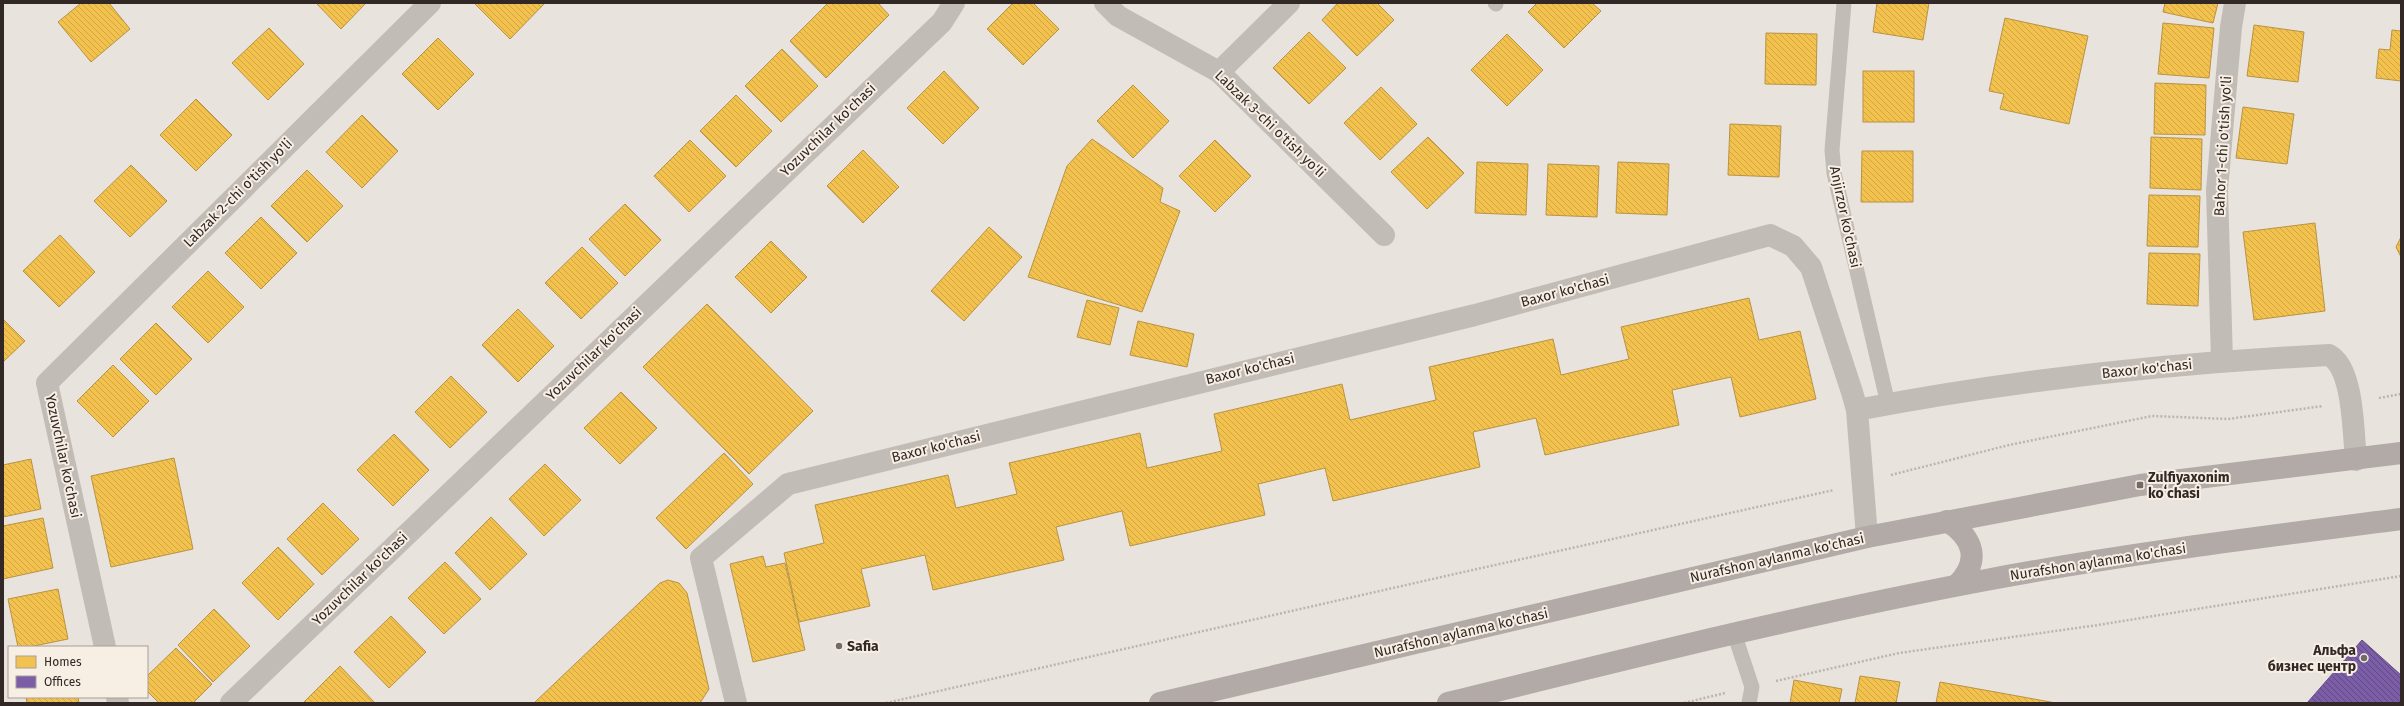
<svg xmlns="http://www.w3.org/2000/svg" width="2404" height="706" viewBox="0 0 2404 706" font-family="'Fira Sans',sans-serif">
	<style>
		.homes { fill: url(#homes-back-hatch); stroke: #b89342 }
		.offices { fill: url(#offices-back-hatch); stroke: #654e80 }
		.lines { fill: none; stroke-linecap: round; stroke-linejoin: round }
		.path { stroke: #bbb4af; stroke-width: 2.5; stroke-dasharray: 2 2; stroke-linecap: butt }
		.lane { stroke: #c2bcb7; stroke-width: 15 }
		.street { stroke: #c2bcb7; stroke-width: 22 }
		.primary { stroke: #b1aaa6; stroke-width: 22 }
		.poi-dot { fill: #726a66; stroke: #f7eee4; stroke-width: 1.5 }
		.labels { text-anchor: middle; dominant-baseline: central; stroke-width: 4; stroke-linejoin: round; paint-order: stroke }
		.street-label { font-size: 14px; fill: #322926; stroke: #f7eee4 }
		.poi-label { font-size: 14px; font-weight: bold; fill: #322926; stroke: #f7eee4; text-anchor: start }
	</style>
	<defs>
		<pattern id="homes-back-hatch" width="6" height="6" patternUnits="userSpaceOnUse"><rect width="6" height="6" fill="#f2c14e"/><path d="M-1 5l2 2M0 0l6 6M5-1l2 2" fill="none" stroke="#d0a644"/></pattern>
		<pattern id="offices-back-hatch" width="6" height="6" patternUnits="userSpaceOnUse"><rect width="6" height="6" fill="#7b5ea7"/><path d="M-1 5l2 2M0 0l6 6M5-1l2 2" fill="none" stroke="#604a80"/></pattern>
	</defs>
	<rect width="100%" height="100%" fill="#e9e3de"/>
	<g class="homes">
		<polygon points="81,3 109,3 130,29 91,62 58,22"/>
		<polygon points="316,3 366,3 341,29"/>
		<polygon points="474,3 545,3 510,39"/>
		<polygon points="828,3 878,3 889,15 826,78 790,41"/>
		<polygon points="1013,3 1033,3 1059,29 1023,65 987,29"/>
		<polygon points="1338,3 1377,3 1394,20 1357,56 1322,20"/>
		<polygon points="1537,3 1592,3 1601,11 1564,48 1528,12"/>
		<polygon points="1877,3 1929,3 1923,40 1873,32"/>
		<polygon points="2165,3 2218,3 2213,23 2163,12"/>
		<polygon points="2005,18 2088,36 2069,124 2000,109 2004,94 1989,91"/>
		<polygon points="2163,23 2214,28 2209,78 2158,74"/>
		<polygon points="2254,25 2304,32 2298,82 2247,76"/>
		<polygon points="269,28 304,64 268,100 232,63"/>
		<polygon points="2392,30 2401,31 2401,81 2376,78 2379,49 2390,50"/>
		<polygon points="1309,32 1346,68 1309,104 1273,68"/>
		<polygon points="1766,33 1817,34 1816,85 1765,84"/>
		<polygon points="1507,34 1543,70 1507,106 1471,70"/>
		<polygon points="438,38 474,74 438,110 402,74"/>
		<polygon points="782,49 818,86 781,122 745,86"/>
		<polygon points="944,71 979,108 943,144 907,108"/>
		<rect x="1863" y="71" width="51" height="51"/>
		<polygon points="2155,83 2206,85 2205,135 2154,134"/>
		<polygon points="1133,85 1169,121 1133,158 1097,121"/>
		<polygon points="1381,87 1417,124 1380,160 1344,123"/>
		<polygon points="736,95 772,131 736,167 700,131"/>
		<polygon points="196,99 232,135 196,171 160,135"/>
		<polygon points="2243,107 2294,114 2287,164 2236,158"/>
		<polygon points="362,115 398,151 362,188 326,152"/>
		<polygon points="1730,124 1781,126 1779,177 1728,175"/>
		<polygon points="1428,137 1464,173 1427,209 1391,172"/>
		<polygon points="2151,137 2202,139 2201,190 2150,188"/>
		<polygon points="1092,139 1163,188 1160,202 1180,211 1142,312 1028,277 1067,166"/>
		<polygon points="690,140 726,176 689,212 654,176"/>
		<polygon points="1215,140 1251,176 1215,212 1179,176"/>
		<polygon points="863,150 899,187 863,223 827,186"/>
		<polygon points="1862,151 1913,151 1913,202 1861,202"/>
		<polygon points="1477,162 1528,164 1526,215 1475,213"/>
		<polygon points="1618,162 1669,164 1667,215 1616,213"/>
		<polygon points="1548,164 1599,166 1597,217 1546,215"/>
		<polygon points="131,165 167,201 130,237 94,201"/>
		<polygon points="307,170 343,206 307,242 271,206"/>
		<polygon points="2149,195 2200,196 2198,247 2147,246"/>
		<polygon points="625,204 661,240 625,276 589,239"/>
		<polygon points="261,217 297,253 261,289 225,253"/>
		<polygon points="2315,223 2325,311 2254,320 2243,232"/>
		<polygon points="989,227 1022,257 964,321 931,291"/>
		<polygon points="60,235 95,272 59,307 23,271"/>
		<polygon points="2401,237 2401,257 2396,247"/>
		<polygon points="771,241 807,277 771,313 735,277"/>
		<polygon points="582,247 618,283 581,319 545,283"/>
		<polygon points="2149,253 2200,254 2198,306 2147,304"/>
		<polygon points="208,271 244,307 208,343 172,307"/>
		<polygon points="1749,298 1759,340 1800,331 1816,399 1740,417 1731,377 1672,390 1679,425 1545,455 1536,418 1473,432 1480,467 1333,501 1325,468 1258,484 1265,515 1130,546 1122,511 1056,527 1064,560 933,590 925,555 861,569 870,606 799,622 784,553 824,543 815,505 948,475 956,508 1017,494 1009,463 1140,433 1147,468 1222,451 1214,414 1342,384 1350,420 1436,400 1429,367 1553,339 1561,375 1629,359 1621,327"/>
		<polygon points="1087,300 1119,308 1110,345 1077,337"/>
		<polygon points="707,304 813,411 749,474 643,367"/>
		<polygon points="518,309 554,346 518,382 482,345"/>
		<polygon points="3,319 25,341 3,362"/>
		<polygon points="1138,321 1194,334 1187,367 1130,355"/>
		<polygon points="156,323 192,359 156,395 120,359"/>
		<polygon points="113,365 149,401 113,437 77,401"/>
		<polygon points="451,376 487,412 450,448 415,412"/>
		<polygon points="621,392 657,428 620,464 584,428"/>
		<polygon points="394,434 429,470 393,506 357,470"/>
		<polygon points="724,453 753,484 686,549 656,518"/>
		<polygon points="174,458 193,549 111,567 91,476"/>
		<polygon points="31,459 41,509 3,517 3,465"/>
		<polygon points="545,464 581,500 544,536 509,499"/>
		<polygon points="323,503 359,539 322,575 287,539"/>
		<polygon points="491,517 527,554 490,590 455,553"/>
		<polygon points="43,518 53,568 3,579 3,526"/>
		<polygon points="278,547 314,584 278,620 242,583"/>
		<polygon points="763,556 766,567 785,563 805,650 753,662 730,564"/>
		<polygon points="445,562 481,599 444,634 408,598"/>
		<polygon points="668,580 679,583 687,593 709,689 700,703 534,703 660,583"/>
		<polygon points="58,589 68,639 29,647 18,647 8,599"/>
		<polygon points="214,609 250,646 213,682 178,645"/>
		<polygon points="391,616 426,652 389,688 354,652"/>
		<polygon points="176,648 212,684 193,703 159,703 147,691 147,676"/>
		<polygon points="340,666 375,703 303,703"/>
		<polygon points="1860,676 1900,682 1896,703 1855,703"/>
		<polygon points="1794,680 1842,689 1839,703 1790,703"/>
		<polygon points="1940,682 2056,703 1936,703"/>
		<polygon points="26,697 78,697 79,703 27,703"/>
	</g>
	<polygon class="offices" points="2362,640 2401,675 2401,703 2307,703"/>
	<g class="lines">
		<g class="path">
			<polyline points="2379,398 2401,394"/>
			<polyline points="1891,475 2009,445 2152,416 2228,419 2323,406"/>
			<polyline points="1776,681 1899,653 2098,625 2401,576"/>
			<polyline points="886,703 1459,573 1834,490"/>
			<polyline points="1684,703 1725,693"/>
		</g>
		<g class="lane">
			<polyline points="1495,3 1496,4"/>
			<polyline points="1844,3 1832,150 1834,173 1888,404"/>
			<polyline points="1734,633 1752,687 1749,703"/>
		</g>
		<g class="street">
			<polyline points="1105,3 1118,16 1219,72 1384,235"/>
			<polyline points="1219,72 1289,3"/>
			<polyline points="2222,361 2217,190 2231,27 2235,3"/>
			<path d="M 1857,410 C 2012,380 2171,363 2329,355 C 2354,368 2353,433 2356,460"/>
			<polyline points="105,647 47,383 430,3"/>
			<polyline points="117,697 118,703"/>
			<polyline points="231,703 942,22 954,3"/>
			<polyline points="736,703 701,558 788,484 1475,315 1770,235 1793,246 1811,267 1852,392 1857,410 1867,537"/>
		</g>
		<g class="primary">
			<path d="M 1947,521 C 1974,538 1981,561 1957,585"/>
			<polyline points="1160,703 1867,537 2140,485 2401,453"/>
			<path d="M 1448,703 C 1626,659 1805,614 1986,580 C 2123,554 2262,537 2401,519"/>
		</g>
	</g>
	<g class="poi-dot">
		<rect x="2136" y="481" width="8" height="8" rx="2"/>
		<circle cx="839" cy="646" r="4"/>
		<circle cx="2364" cy="658" r="4"/>
	</g>
	<g class="labels">
		<g class="street-label">
			<text transform="translate(1270 124) rotate(44)">Labzak 3-chi o'tish yo'li</text>
			<text transform="translate(828 130) rotate(-44)">Yozuvchilar ko'chasi</text>
			<text transform="translate(2223 146) rotate(-87)">Bahor 1-chi o'tish yo'li</text>
			<text transform="translate(238 193) rotate(-45)">Labzak 2-chi o'tish yo'li</text>
			<text transform="translate(1845 217) rotate(78)">Anjirzor ko'chasi</text>
			<text transform="translate(1565 291) rotate(-15)">Baxor ko'chasi</text>
			<text transform="translate(594 354) rotate(-44)">Yozuvchilar ko'chasi</text>
			<text transform="translate(1250 369) rotate(-14)">Baxor ko'chasi</text>
			<text transform="translate(2147 369) rotate(-6)">Baxor ko'chasi</text>
			<text transform="translate(936 447) rotate(-14)">Baxor ko'chasi</text>
			<text transform="translate(63 456) rotate(78)">Yozuvchilar ko'chasi</text>
			<text transform="translate(1777 558) rotate(-13)">Nurafshon aylanma ko'chasi</text>
			<text transform="translate(2098 562) rotate(-9)">Nurafshon aylanma ko'chasi</text>
			<text transform="translate(360 579) rotate(-44)">Yozuvchilar ko'chasi</text>
			<text transform="translate(1461 633) rotate(-13)">Nurafshon aylanma ko'chasi</text>
		</g>
		<g class="poi-label">
			<text x="2148" y="477">Zulfiyaxonim<tspan x="2148" dy="16">koʻchasi</tspan></text>
			<text x="847" y="646">Safia</text>
			<text x="2356" y="650" text-anchor="end">Альфа<tspan x="2356" dy="16">бизнес центр</tspan></text>
		</g>
	</g>
	<rect width="2404" height="706" fill="none" stroke="#322926" stroke-width="8"/>
	<rect x="8" y="646" width="140" height="52" fill="#f7eee4" stroke="#a89f98"/>
	<rect x="16" y="656" width="20" height="12" fill="#f2c14e" stroke="#a89f98"/>
	<text x="44" y="666" font-size="12" fill="#322926">Homes</text>
	<rect x="16" y="676" width="20" height="12" fill="#7b5ea7" stroke="#a89f98"/>
	<text x="44" y="686" font-size="12" fill="#322926">Offices</text>
</svg>
